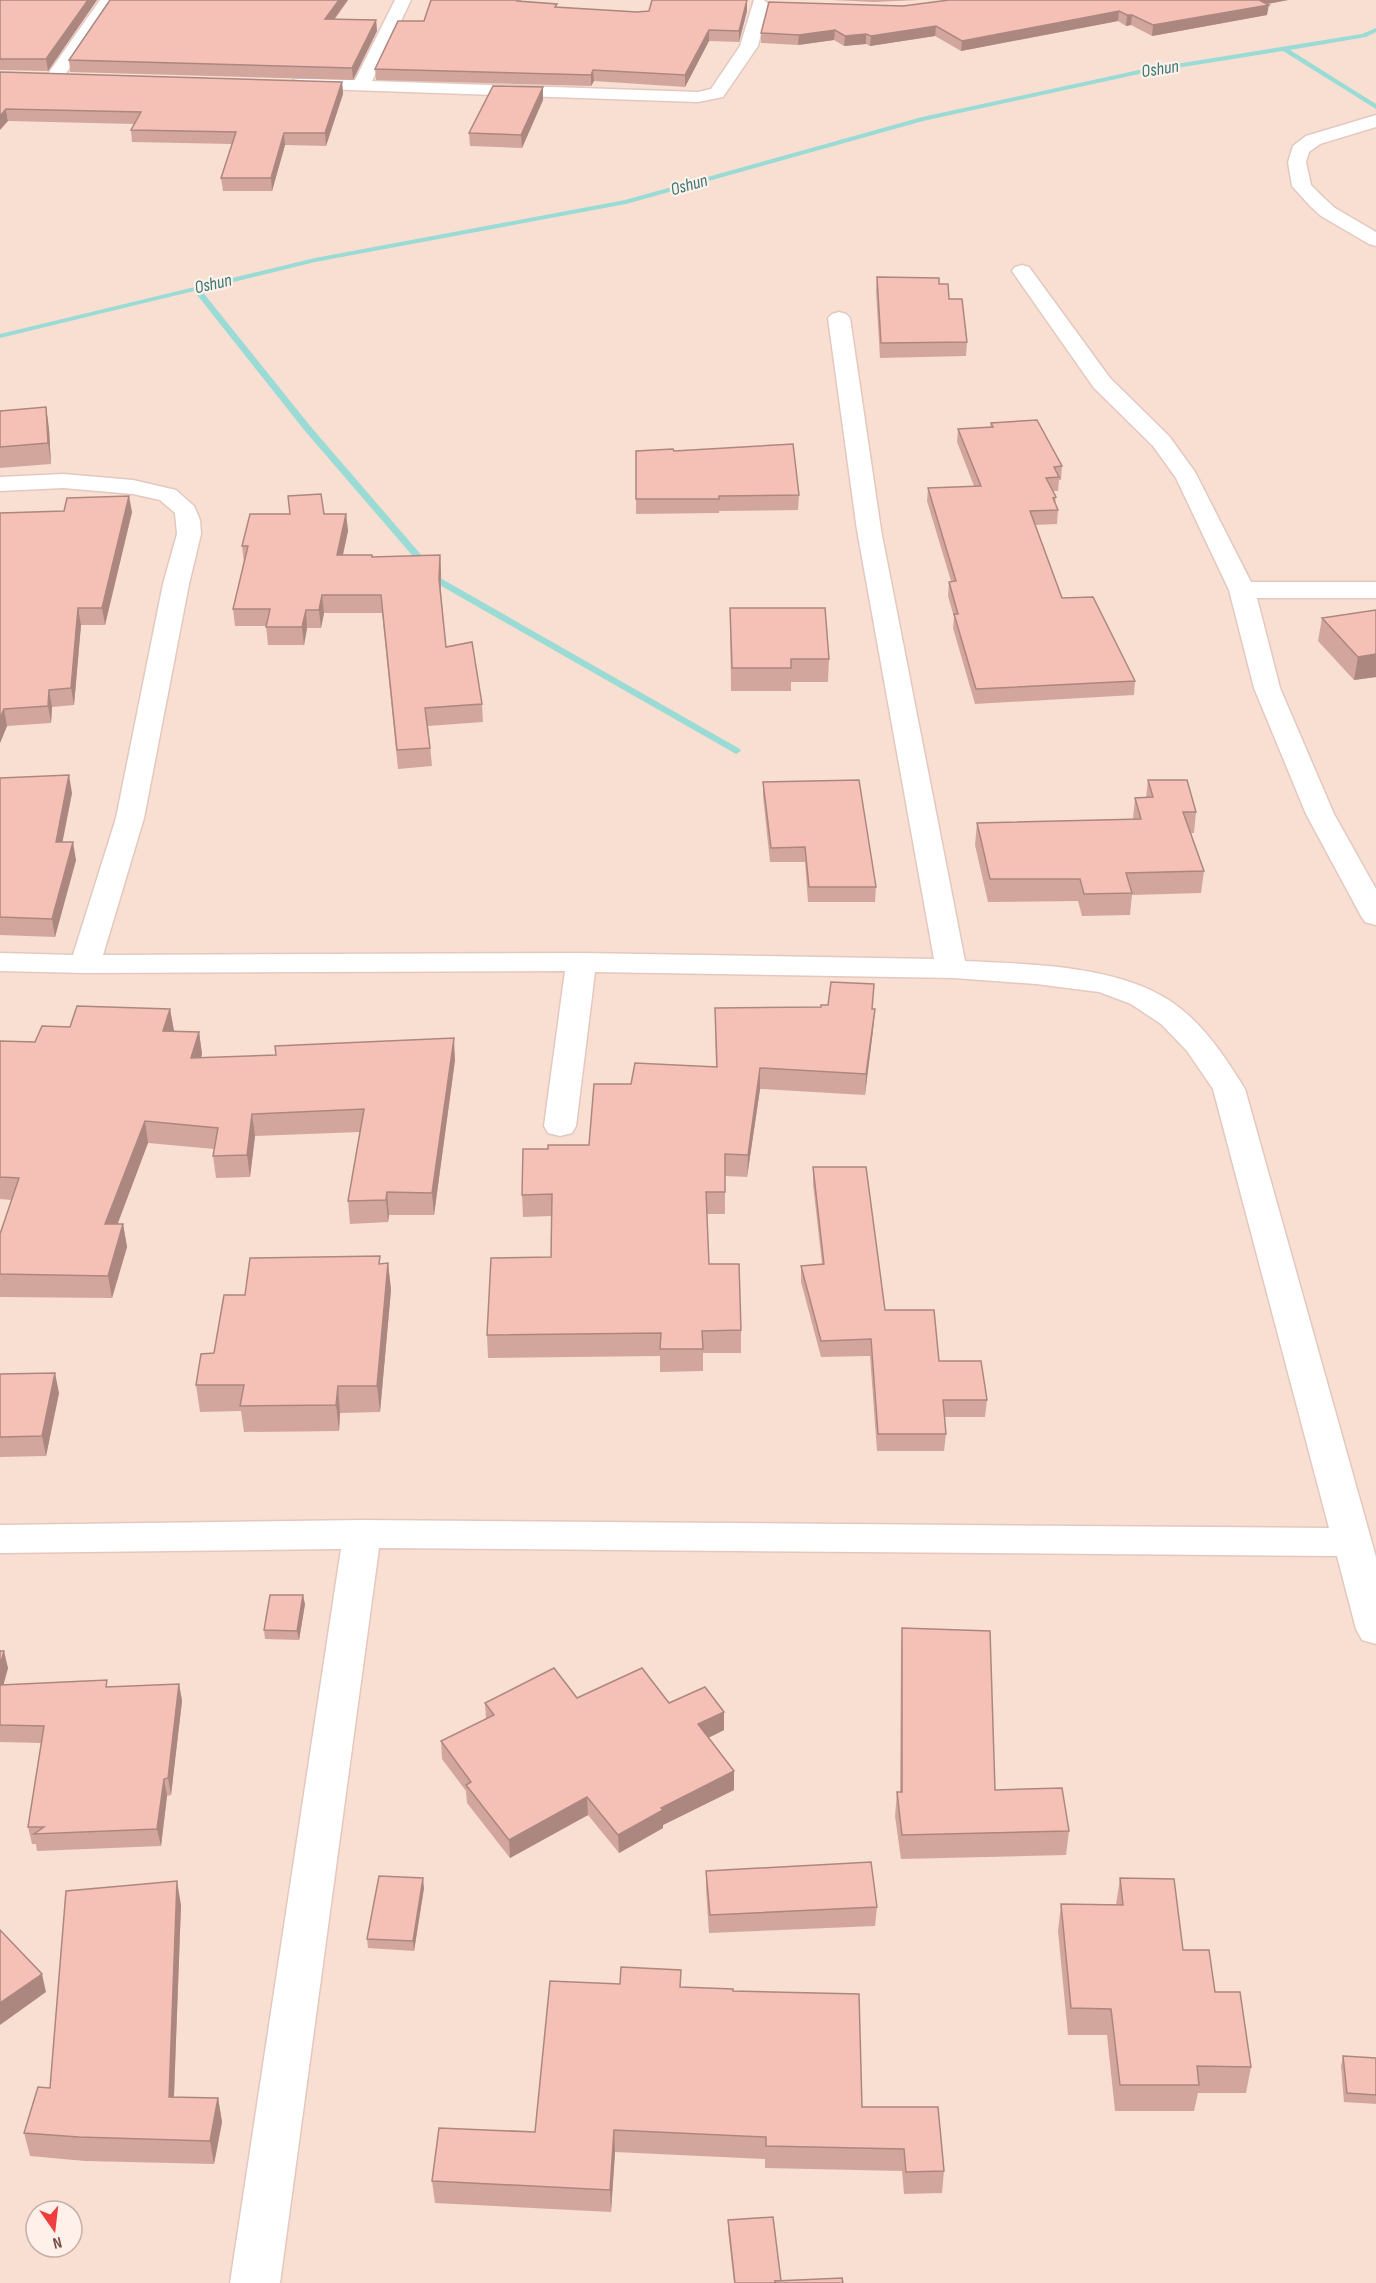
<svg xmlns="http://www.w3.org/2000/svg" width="1376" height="2283" viewBox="0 0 1376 2283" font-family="'Sofia Sans Condensed',sans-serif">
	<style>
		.residential { fill: #f8dfd2; fill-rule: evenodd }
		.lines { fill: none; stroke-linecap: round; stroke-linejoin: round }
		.stream { fill: #9adbd6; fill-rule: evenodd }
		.street-casing { stroke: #e4c8bf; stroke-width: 3 }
		.street { fill: #fff; fill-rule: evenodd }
		.wall { fill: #d3a69d }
		.shaded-wall { fill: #ac8780 }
		.building { fill: #f5c1b7; stroke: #ac8780; stroke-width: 1.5 }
		.labels { text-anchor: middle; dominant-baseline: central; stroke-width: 4.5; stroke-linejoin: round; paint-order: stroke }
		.far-water-label { font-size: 18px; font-style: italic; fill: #377672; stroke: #fff1e9 }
	</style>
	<rect width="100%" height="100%" fill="#feece1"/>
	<path class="residential" d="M 0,0 L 1376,0 L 1376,2283 L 0,2283 ZM 36,2211 L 72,2211 L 72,2247 L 36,2247 Z"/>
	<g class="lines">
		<polygon class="stream" points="1376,28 1376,32 1366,37 1290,50 1376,104 1376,109 1283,51 1139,74 923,121 626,204 315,262 201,290 311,427 442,579 740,749 741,751 736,754 436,583 305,431 194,291 0,338 0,334 315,258 625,200 922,117 1139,70 1362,34"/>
		<g class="street-casing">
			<g id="street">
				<polygon points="100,0 112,0 114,4 60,82 48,82 45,78"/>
				<polygon points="395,0 411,0 372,81 698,92 711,89 740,46 754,0 764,0 768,4 758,46 723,97 698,102 293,88 290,84 293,80 299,79 355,80"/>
				<polygon points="1376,115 1376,127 1320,144 1309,152 1306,162 1311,185 1325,199 1335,208 1376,232 1376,246 1369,244 1321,216 1311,207 1292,186 1288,162 1293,146 1306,136"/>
				<polygon points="1022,265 1029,267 1110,378 1169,436 1195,472 1251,582 1376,582 1376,598 1257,598 1280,688 1334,814 1376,889 1376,925 1365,922 1361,916 1306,814 1254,688 1229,590 1176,478 1153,446 1094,388 1012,271 1015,267"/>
				<path d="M 839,312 L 846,314 L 850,318 L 881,530 L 965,961 C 1027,964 1113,965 1167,999 C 1201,1020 1224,1055 1245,1089 L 1376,1557 L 1376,1644 L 1362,1640 L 1356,1629 L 1337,1556 L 379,1548 L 280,2283 L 230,2283 L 341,1549 L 0,1553 L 0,1525 L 362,1520 L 1329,1528 L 1213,1089 L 1187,1051 L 1161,1024 L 1131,1004 L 1099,992 L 1036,984 L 954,978 L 595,972 L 576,1126 L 572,1133 L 560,1136 L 548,1133 L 544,1126 L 565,971 L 85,973 L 0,971 L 0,953 L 73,955 L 116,818 L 163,584 L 177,534 L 175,513 L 160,500 L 133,494 L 63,488 L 0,491 L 0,477 L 63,474 L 133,480 L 176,490 L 194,506 L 200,520 L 201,534 L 189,584 L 144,818 L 103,955 L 581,953 L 934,959 L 857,530 L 828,318 L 832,314 Z"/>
			</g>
		</g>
		<use href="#street" class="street"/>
	</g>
	<g class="wall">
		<polygon points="0,0 97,0 48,71 0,70"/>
		<polygon points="348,0 335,19 376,20 377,31 353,80 70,72 69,60"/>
		<polygon points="431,0 521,0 521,2 557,8 637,12 747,11 739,42 709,41 685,87 594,81 591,86 376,80 375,69 424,21"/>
		<polygon points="832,0 919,0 874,2"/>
		<polygon points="949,0 1288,0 1267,4 1267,15 1152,36 1131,25 1126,26 1118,21 961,51 935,36 870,46 866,44 844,46 834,40 798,45 761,43 761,33 903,6"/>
		<polygon points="0,72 342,82 343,94 326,146 285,145 272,191 223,191 221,178 232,144 132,142 131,130 134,124 8,121"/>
		<polygon points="543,87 543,100 522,148 470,146 469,133"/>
		<polygon points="877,277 939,284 949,299 967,342 966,356 880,358 876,291"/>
		<polygon points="46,407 49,429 51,464 0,468 0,411"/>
		<polygon points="991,423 1062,466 1061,480 1059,480 1058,491 1053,491 1056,497 1055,504 1058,510 1057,524 1035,525 1062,598 1135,681 1134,695 975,704 953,628 954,617 948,596 949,582 951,581 927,501 928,488 974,486 957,442 958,429 990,427"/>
		<polygon points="674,451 799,495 798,510 719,511 719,513 636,514 636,499"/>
		<polygon points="132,512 105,625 81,625 74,705 52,707 51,723 7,726 0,743 0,513"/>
		<polygon points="324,514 346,514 348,531 343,555 372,557 440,555 441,573 441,592 446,647 482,704 483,722 428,726 432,766 398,769 382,613 324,613 321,628 307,628 304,645 268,645 266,626 235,626 233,609 244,563 242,546"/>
		<polygon points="730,608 829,659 828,682 791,682 791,691 731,691"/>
		<polygon points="1376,610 1376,677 1354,680 1318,641 1322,618"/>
		<polygon points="0,778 72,793 62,842 76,860 55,937 0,935"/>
		<polygon points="1148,780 1196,812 1194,833 1191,833 1204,871 1201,893 1132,895 1130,915 1082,916 1078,901 988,902 975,845 977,823 1133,819 1135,798 1146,798"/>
		<polygon points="763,782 876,887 875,902 808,902 805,862 770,862 763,796"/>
		<polygon points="715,1008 875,1009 873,1030 865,1095 760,1089 747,1177 725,1176 725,1214 707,1214 709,1264 741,1330 741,1353 703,1353 703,1371 660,1372 660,1356 488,1358 487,1335 551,1257 552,1216 523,1217 522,1195 548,1149 589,1145 631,1084 716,1067"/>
		<polygon points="170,1009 174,1031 199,1032 202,1054 201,1058 455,1060 434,1215 389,1215 388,1222 350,1224 348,1201 360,1132 255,1136 250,1177 216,1178 213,1156 214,1149 148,1143 117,1224 123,1224 127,1247 112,1298 0,1297 0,1234 12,1200 0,1199 0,1041 35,1042 70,1027"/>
		<polygon points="813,1167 885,1310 939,1361 987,1400 985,1417 944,1417 946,1434 944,1451 877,1451 870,1356 821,1357 801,1282 801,1266 822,1264 813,1184"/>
		<polygon points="380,1256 380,1264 388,1263 391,1290 380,1412 340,1413 339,1431 244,1432 241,1411 200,1412 196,1385 214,1353 245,1295"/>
		<polygon points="0,1374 59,1393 46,1456 0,1457"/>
		<polygon points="305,1604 299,1640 265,1639 264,1630"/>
		<polygon points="902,1628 995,1790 1069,1831 1066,1855 901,1859 895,1816 897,1792 900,1792 901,1651"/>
		<polygon points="0,1651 8,1668 3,1685 108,1687 179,1684 182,1701 171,1795 167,1796 161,1846 37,1851 36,1844 32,1844 28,1827 41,1743 0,1742"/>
		<polygon points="577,1698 669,1703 724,1730 708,1738 734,1771 734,1790 663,1825 663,1828 619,1853 588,1815 510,1858 467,1803 466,1791 442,1759 441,1741 486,1719 485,1703"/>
		<polygon points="706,1871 877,1907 875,1926 709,1933 706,1889"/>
		<polygon points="1120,1878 1183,1950 1215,1992 1251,2067 1246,2093 1198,2093 1194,2111 1115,2111 1107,2035 1068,2035 1058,1931 1061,1904 1116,1905"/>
		<polygon points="424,1888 414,1951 368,1948 367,1939"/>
		<polygon points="181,1905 174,2097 218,2098 222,2122 214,2164 85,2161 30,2156 24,2133 50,2088"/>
		<polygon points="620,1984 681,1987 733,1991 862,2107 944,2171 942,2193 904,2194 902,2171 765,2168 765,2159 615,2152 611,2212 435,2203 432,2181 535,2132"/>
		<polygon points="1343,2056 1376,2058 1376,2104 1344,2102 1341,2066"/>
		<polygon points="728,2220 781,2281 843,2283 734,2283 728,2230"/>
	</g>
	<g class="shaded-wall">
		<polygon points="88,0 97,0 48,71 46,59"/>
		<polygon points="339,0 348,0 326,30 325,19"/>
		<polygon points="747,0 747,11 739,42 739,31"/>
		<polygon points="1252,0 1288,0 1251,7"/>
		<polygon points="1269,5 1267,15 1152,36 1153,25"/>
		<polygon points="1119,11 1118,21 961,51 962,41"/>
		<polygon points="1127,15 1132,15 1131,25 1126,26"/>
		<polygon points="376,20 377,31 353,80 352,68"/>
		<polygon points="936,26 935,36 870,46 871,36"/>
		<polygon points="709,30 709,41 685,87 685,75"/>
		<polygon points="835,30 834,40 798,45 799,35"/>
		<polygon points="866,34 866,44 844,46 845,36"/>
		<polygon points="593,70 594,81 591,86 591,75"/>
		<polygon points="342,82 343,94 326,146 325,133"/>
		<polygon points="543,87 543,100 522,148 521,135"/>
		<polygon points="6,109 8,121 0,130 0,116"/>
		<polygon points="284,133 285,145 272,191 271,178"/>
		<polygon points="46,407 49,429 51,464 48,443"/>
		<polygon points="129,496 132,512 105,625 102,608"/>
		<polygon points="346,514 348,531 339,572 337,555"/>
		<polygon points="440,555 441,573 440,597 439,579"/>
		<polygon points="322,595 324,613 321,628 319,610"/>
		<polygon points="78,608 81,625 74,705 71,688"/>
		<polygon points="306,610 307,628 304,645 302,627"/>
		<polygon points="1376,654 1376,677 1354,680 1358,657"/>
		<polygon points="49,690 52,707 51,723 48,706"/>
		<polygon points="4,709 7,726 0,743 0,718"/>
		<polygon points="69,775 72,793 59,860 56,842"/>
		<polygon points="73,842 76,860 55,937 52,919"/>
		<polygon points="170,1009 174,1031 163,1031"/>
		<polygon points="875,1009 873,1030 865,1095 866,1074"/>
		<polygon points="199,1032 202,1054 194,1080 191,1058"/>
		<polygon points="454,1038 455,1060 434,1215 432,1193"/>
		<polygon points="760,1068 760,1089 747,1177 748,1155"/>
		<polygon points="252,1114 255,1136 250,1177 247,1155"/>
		<polygon points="145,1121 148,1143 109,1247 105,1224"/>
		<polygon points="387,1192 389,1215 388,1222 386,1200"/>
		<polygon points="123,1224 127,1247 112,1298 108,1276"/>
		<polygon points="388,1263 391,1290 380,1412 377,1386"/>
		<polygon points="55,1373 59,1393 46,1456 42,1436"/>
		<polygon points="338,1386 340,1413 339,1431 336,1405"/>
		<polygon points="303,1595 305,1604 299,1640 297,1631"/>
		<polygon points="4,1651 8,1668 0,1698 0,1666"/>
		<polygon points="179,1684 182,1701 171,1795 168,1778"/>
		<polygon points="724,1712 724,1730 698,1743 698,1724"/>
		<polygon points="734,1771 734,1790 663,1825 663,1828 619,1853 618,1835 661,1808"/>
		<polygon points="164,1779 167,1796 161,1846 157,1829"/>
		<polygon points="587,1797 588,1815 510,1858 509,1840"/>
		<polygon points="423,1878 424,1888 414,1951 413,1941"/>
		<polygon points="177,1881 181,1905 173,2120 169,2097"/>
		<polygon points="42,1974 46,1992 0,2025 0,2003"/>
		<polygon points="218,2098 222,2122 214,2164 210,2141"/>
		<polygon points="614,2130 615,2152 611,2212 610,2190"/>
	</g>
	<g class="building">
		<polygon points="0,0 88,0 46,59 0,59"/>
		<polygon points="110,0 339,0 325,19 376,20 352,68 69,60"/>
		<polygon points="431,0 517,0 517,1 557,4 555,7 637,12 649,11 652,0 747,0 739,31 709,30 685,75 593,70 591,75 375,69 398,21 424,21"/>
		<polygon points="949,0 1259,0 1269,5 1153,25 1132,15 1127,15 1119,11 962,41 936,26 871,36 866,34 845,36 835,30 799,35 761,33 769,2 903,6"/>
		<polygon points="0,72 342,82 325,133 284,133 271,178 221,178 236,132 131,130 141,112 6,109 0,116"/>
		<polygon points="493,86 543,87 521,135 469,133"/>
		<polygon points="877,277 939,278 939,284 948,284 949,299 962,299 967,342 881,343"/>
		<polygon points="46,407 48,443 0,447 0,411"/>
		<polygon points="1037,420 1062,466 1054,467 1059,477 1046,478 1056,497 1053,498 1058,510 1030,511 1062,598 1093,597 1135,681 976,689 954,614 958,614 949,582 956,581 928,488 981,486 958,429 993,427 991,423"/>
		<polygon points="793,444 799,495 719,496 719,499 636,499 636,451 673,449 674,451"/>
		<polygon points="321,494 324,514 346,514 337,555 372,555 372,557 440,555 439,579 446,647 472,642 482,704 425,708 430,748 397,750 381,595 322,595 319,610 306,610 302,627 266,627 270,609 233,609 248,546 242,546 250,514 290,514 288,496"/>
		<polygon points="129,496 102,608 78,608 71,688 49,690 48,706 4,709 0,718 0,513 64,511 67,498"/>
		<polygon points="730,608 825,608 829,659 791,659 791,668 732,668"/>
		<polygon points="1376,610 1376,654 1358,657 1322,618"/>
		<polygon points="69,775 56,842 73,842 52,919 0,917 0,778"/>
		<polygon points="859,780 876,887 809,887 805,847 771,848 763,782"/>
		<polygon points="1148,780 1187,780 1196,812 1183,812 1204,871 1126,873 1132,893 1084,894 1080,879 990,879 977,823 1141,819 1135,798 1153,797"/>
		<polygon points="831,982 874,984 872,1009 875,1009 866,1074 760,1068 748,1155 725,1154 725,1192 706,1192 709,1264 739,1264 741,1330 702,1331 703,1349 660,1349 661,1333 487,1335 491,1258 551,1257 552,1194 522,1195 523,1149 548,1149 548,1145 589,1145 594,1084 631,1084 635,1063 717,1067 715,1008 821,1007 821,1005 828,1005"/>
		<polygon points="77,1006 170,1009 163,1031 199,1032 191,1058 276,1055 275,1046 454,1038 432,1193 387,1192 386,1200 348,1201 364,1109 252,1114 247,1155 213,1156 218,1128 145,1121 105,1224 123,1224 108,1276 0,1274 0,1234 19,1178 0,1177 0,1041 35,1042 42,1026 70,1027"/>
		<polygon points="813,1167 866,1167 885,1310 934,1310 939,1361 981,1361 987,1400 943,1400 946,1434 878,1434 871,1339 821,1341 801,1266 824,1264"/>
		<polygon points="380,1256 379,1264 388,1263 377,1386 338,1386 336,1405 240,1406 244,1385 196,1385 201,1354 214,1353 224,1295 245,1295 250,1258"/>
		<polygon points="55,1373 42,1436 0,1437 0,1374"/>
		<polygon points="270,1595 303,1595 297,1631 264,1630"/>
		<polygon points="902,1628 990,1631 995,1790 1062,1788 1069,1831 902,1835 897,1792 902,1792"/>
		<polygon points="0,1651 4,1651 0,1666"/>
		<polygon points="554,1668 577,1698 642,1668 669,1703 705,1687 724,1712 698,1724 734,1771 661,1808 663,1810 618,1835 587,1797 509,1840 466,1785 471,1782 441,1741 494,1715 485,1703"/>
		<polygon points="107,1680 106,1687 179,1684 168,1778 164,1779 157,1829 34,1834 44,1827 28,1827 44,1726 0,1725 0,1685"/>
		<polygon points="871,1862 877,1907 710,1915 706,1871"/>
		<polygon points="379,1876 423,1878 413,1941 367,1939"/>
		<polygon points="1120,1878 1174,1879 1183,1950 1209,1950 1215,1992 1240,1992 1251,2067 1197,2066 1199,2085 1120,2085 1111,2009 1071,2008 1061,1904 1123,1905"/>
		<polygon points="177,1881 169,2097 218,2098 210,2141 79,2137 24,2133 38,2087 50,2088 66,1891"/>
		<polygon points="0,1930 42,1974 0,2003"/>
		<polygon points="621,1967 681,1970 680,1987 733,1989 733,1991 859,1994 862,2107 938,2107 944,2171 906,2172 904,2149 766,2146 766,2137 614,2130 610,2190 432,2181 439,2128 535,2132 550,1981 620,1984"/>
		<polygon points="1343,2056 1376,2058 1376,2095 1347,2093"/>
		<polygon points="773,2217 781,2281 775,2281 775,2283 735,2283 728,2220"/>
		<polygon points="842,2278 843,2283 775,2283 775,2281"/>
	</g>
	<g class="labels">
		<g class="far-water-label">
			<text transform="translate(1160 69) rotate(-9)">Oshun</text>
			<text transform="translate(689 185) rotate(-16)">Oshun</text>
			<text transform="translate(213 284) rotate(-13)">Oshun</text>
		</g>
	</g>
	<g transform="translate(54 2229) rotate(166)"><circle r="28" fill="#fff1e9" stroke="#c8afa8" stroke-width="1.5"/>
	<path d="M0-4.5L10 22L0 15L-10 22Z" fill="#f03e3f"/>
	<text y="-9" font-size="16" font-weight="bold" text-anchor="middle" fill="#764c46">N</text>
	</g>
</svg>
